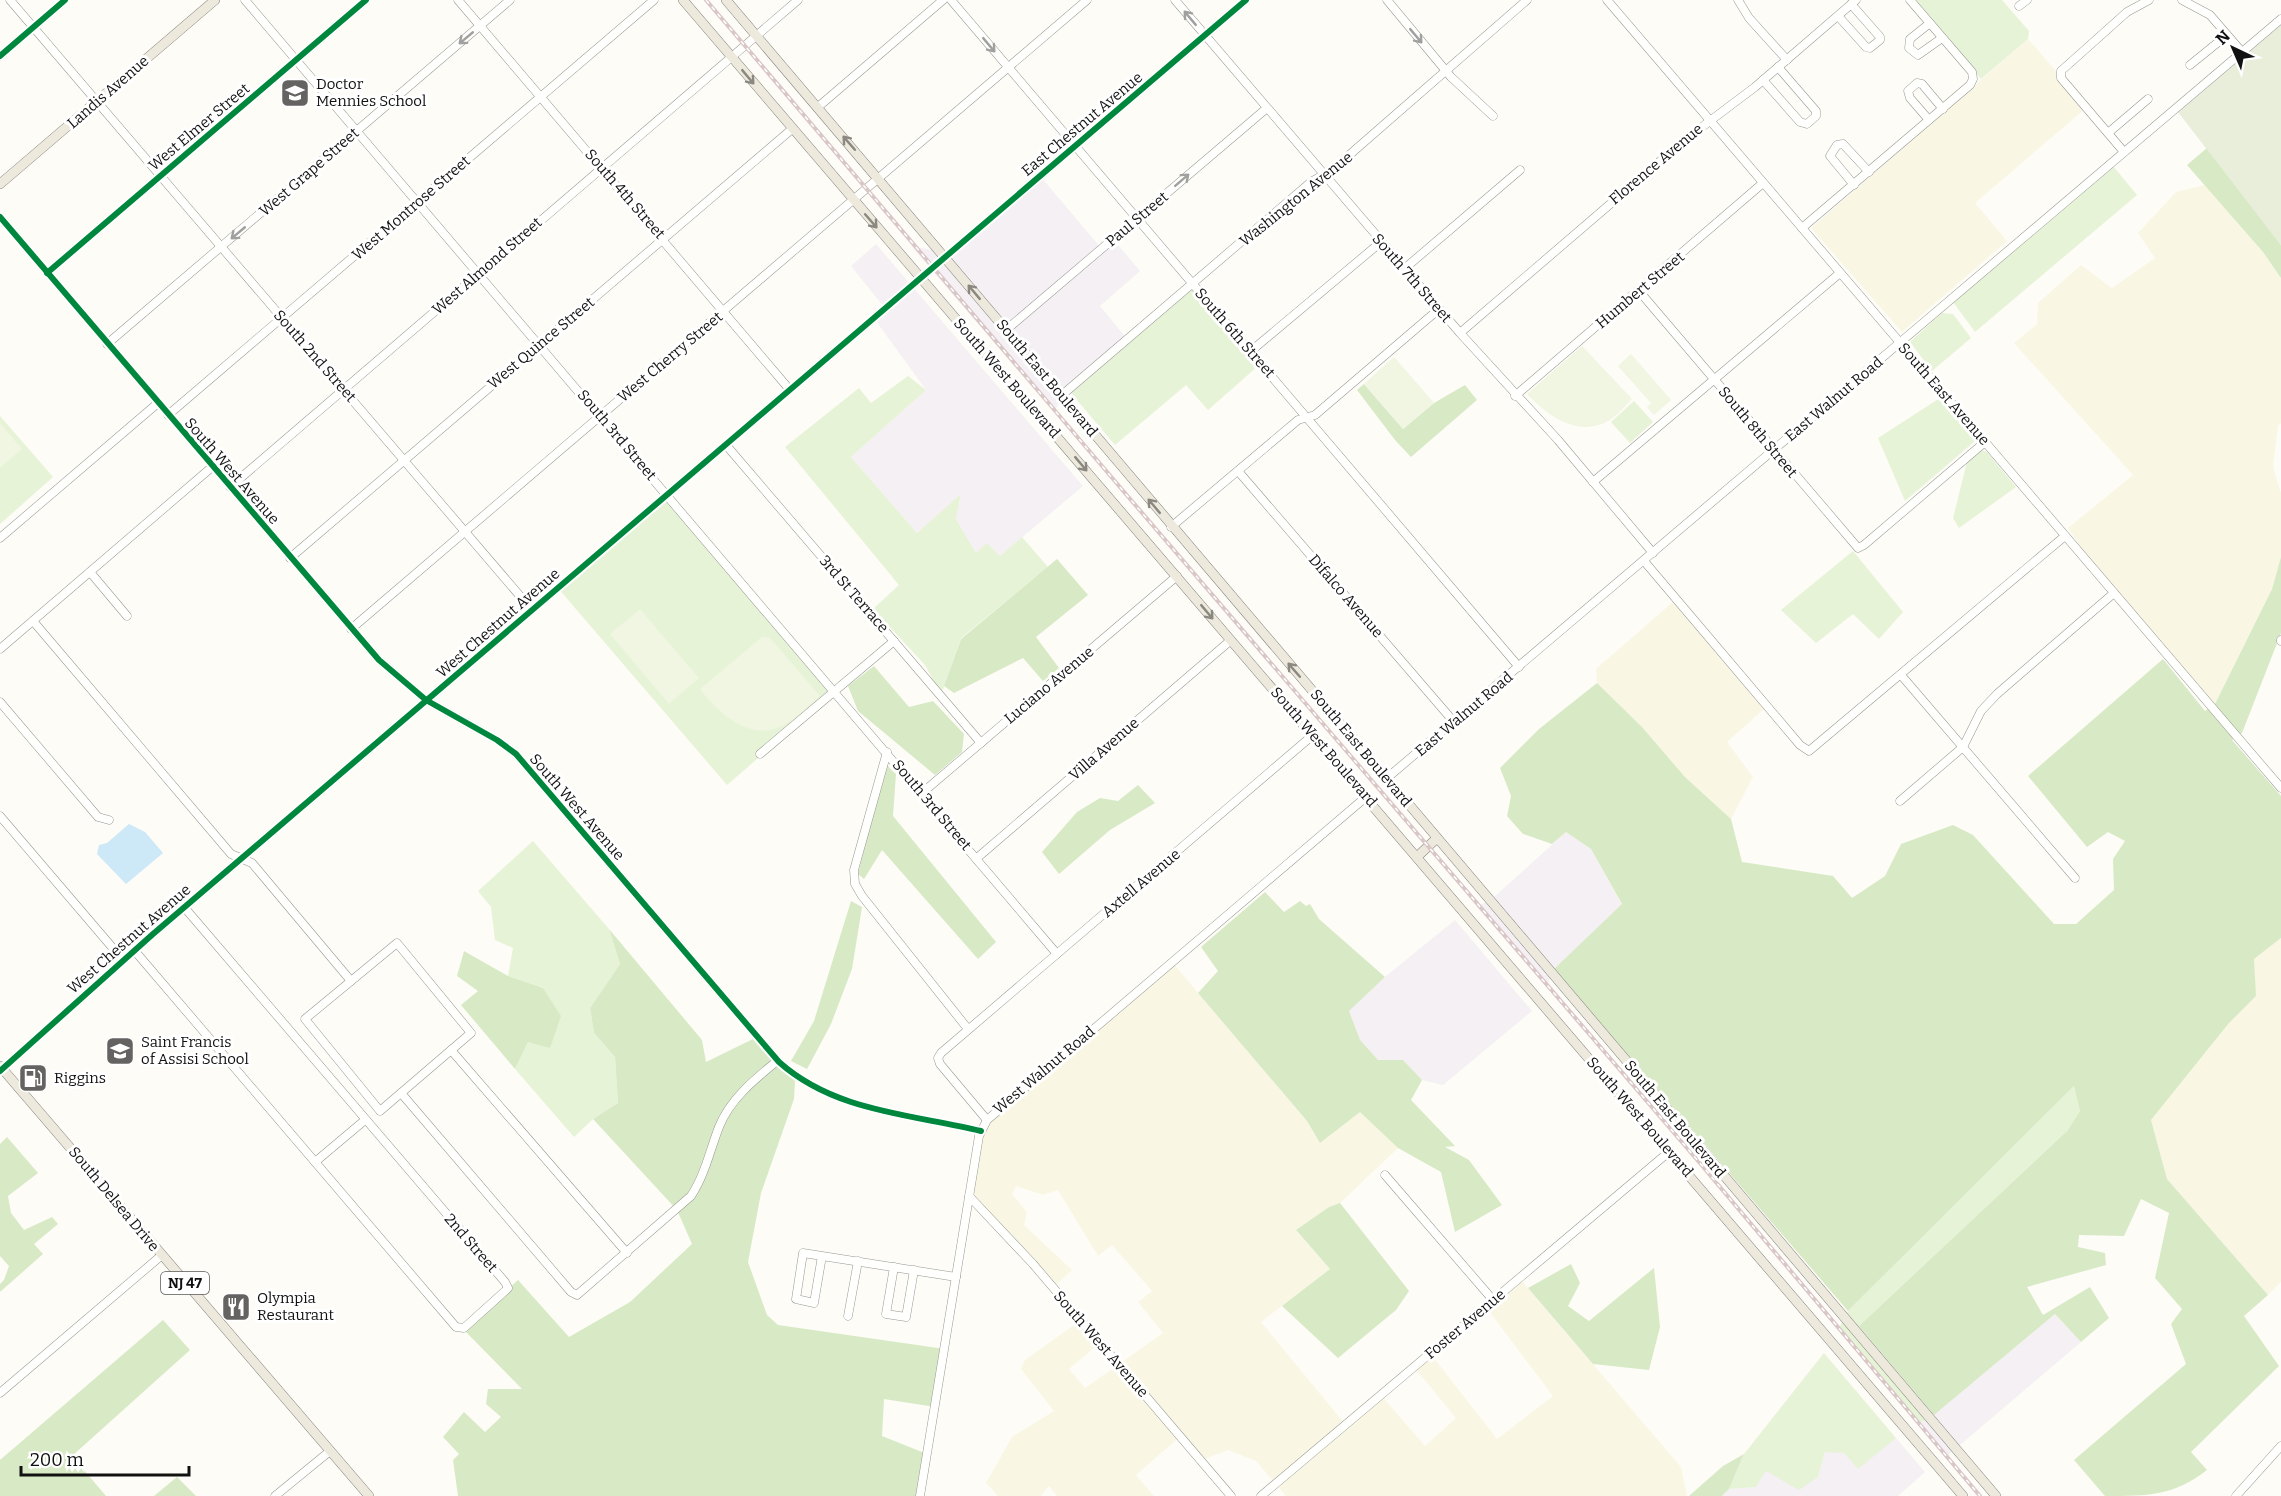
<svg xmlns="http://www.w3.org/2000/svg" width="2281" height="1496" viewBox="0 0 2281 1496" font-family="Bitter,serif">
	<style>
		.industrial { fill: #f5f0f3 }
		.farmland { fill: #f9f7e4 }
		.green { fill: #e7f3d7 }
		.forest { fill: #d8eac5 }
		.cemetery { fill: #e9eedb }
		.pitch { fill: #f0f6e1 }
		.water { fill: #cde8f7 }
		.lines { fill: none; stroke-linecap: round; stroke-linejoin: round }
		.minor-casing { stroke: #979795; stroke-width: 9 }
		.major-casing { stroke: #858482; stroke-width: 10 }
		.minor { stroke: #fffffe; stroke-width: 8 }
		.major { stroke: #ede9dc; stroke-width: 9 }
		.rail-casing { stroke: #d9c6c7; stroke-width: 4 }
		.rail { stroke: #fff; stroke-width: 1.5; stroke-dasharray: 4.5; stroke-linecap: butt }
		.cycleway-casing { stroke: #fff; stroke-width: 10 }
		.cycleway { stroke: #00873e; stroke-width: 6 }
		.oneway { stroke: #a0a09f }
		.oneway2 { stroke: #8a8881 }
		.labels { text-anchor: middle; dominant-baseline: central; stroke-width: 6; stroke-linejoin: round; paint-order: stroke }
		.shield { fill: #fff; stroke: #585858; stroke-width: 1.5 }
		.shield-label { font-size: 14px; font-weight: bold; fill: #111 }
		.poi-label { font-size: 15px; fill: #111; stroke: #fff; text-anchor: start }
		.street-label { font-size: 15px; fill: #111; stroke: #fff }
	</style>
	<rect width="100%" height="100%" fill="#fdfcf7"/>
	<g class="industrial">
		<polygon points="1040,176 1101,248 1113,239 1140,271 1100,306 1128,340 1064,394 1054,412 911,246 949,253"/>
		<polygon points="876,244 1083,486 1000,556 987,544 976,553 956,519 961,495 917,533 851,457 926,390 873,317 884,307 851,266"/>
		<polygon points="1566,832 1591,849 1622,905 1554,969 1546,987 1477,907 1493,898"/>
		<polygon points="1455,920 1532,1011 1443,1085 1422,1080 1403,1060 1378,1060 1339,1020 1385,977"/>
		<polygon points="2055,1314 2081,1342 1946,1457 1918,1424 1934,1415"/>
		<polygon points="1896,1438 1925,1472 1898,1496 1722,1496 1729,1489 1756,1487 1766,1470 1818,1477 1825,1452"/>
	</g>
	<g class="farmland">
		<polygon points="2028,39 2087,107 1975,203 2007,241 1902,332 1811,228"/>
		<polygon points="2205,185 2263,252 2281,278 2281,423 2278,426 2273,467 2281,493 2281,557 2272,589 2215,704 2084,552 2068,528 2133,475 2014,343 2037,324 2038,303 2081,265 2112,288 2155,258 2138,233 2176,192"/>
		<polygon points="1673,602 1764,709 1727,742 1753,777 1731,819 1685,777 1642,727 1597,683 1596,669"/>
		<polygon points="2281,938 2281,1282 2268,1295 2166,1179 2151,1120 2229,1023 2255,996 2254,959"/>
		<polygon points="1172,962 1307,1121 1320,1143 1360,1111 1398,1148 1340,1203 1329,1207 1296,1231 1330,1269 1261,1322 1345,1424 1381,1395 1425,1446 1456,1418 1414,1367 1430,1353 1497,1439 1553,1396 1488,1310 1521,1280 1681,1467 1687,1496 1286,1496 1256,1461 1228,1450 1202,1460 1181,1436 1136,1475 1154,1496 1057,1496 1049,1486 1041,1496 998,1496 986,1483 1012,1437 1054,1411 1021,1369 1025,1360 1081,1320 1100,1343 1069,1369 1085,1388 1163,1333 1138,1302 1152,1291 1112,1245 1098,1256 1058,1190 1043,1195 1016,1186 1012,1194 1027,1212 1024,1225 1072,1270 1053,1288 971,1191 981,1132 999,1108"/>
	</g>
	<g class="green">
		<polygon points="1914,0 2002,0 2029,31 2028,39 1981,79"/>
		<polygon points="2113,166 2137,195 1975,332 1953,302"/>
		<polygon points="1191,289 1258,366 1208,410 1186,385 1115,445 1071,393"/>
		<polygon points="1942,313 1953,314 1971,338 1932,371 1910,342"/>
		<polygon points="908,376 926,390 851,457 917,533 961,494 956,519 976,553 987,543 1000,556 1022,537 1048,567 961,638 941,695 925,665 873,609 899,585 785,447 859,388 871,403"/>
		<polygon points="1940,398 1975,441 1905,501 1878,438"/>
		<polygon points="1634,401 1653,422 1630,443 1611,422"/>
		<polygon points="0,416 53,477 0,524"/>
		<polygon points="1982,450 1987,452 2016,487 1959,528 1953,518 1967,462"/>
		<polygon points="667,493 836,691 727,785 557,587"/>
		<polygon points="1853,551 1903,612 1879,639 1853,614 1816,643 1781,610"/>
		<polygon points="533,841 609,929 620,964 590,1008 594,1033 615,1057 618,1103 593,1119 574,1137 515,1069 528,1042 543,988 508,976 513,948 495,940 491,907 478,891"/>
		<polygon points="2074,1086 2080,1111 2067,1131 1859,1326 1934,1415 1918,1424 1838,1330 1848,1311"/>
		<polygon points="1824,1353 1896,1438 1858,1469 1844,1453 1825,1452 1818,1477 1799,1490 1766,1471 1756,1487 1729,1489 1744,1454"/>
	</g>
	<g class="forest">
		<polygon points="2207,148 2281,245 2281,278 2263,252 2187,165"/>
		<polygon points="1364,384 1403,429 1434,403 1465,385 1477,400 1411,457 1395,440 1357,390"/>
		<path d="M 2281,557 L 2281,633 L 2242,733 L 2232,740 L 2281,796 L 2281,938 L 2254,959 L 2256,996 L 2229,1023 L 2151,1120 L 2167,1179 L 2268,1295 L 2244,1316 L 2279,1366 L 2191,1452 L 2207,1470 C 2174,1496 2148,1496 2105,1496 L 2074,1460 L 2186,1364 L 2171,1324 L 2182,1309 L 2155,1278 L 2169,1213 L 2141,1199 L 2124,1236 L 2079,1235 L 2078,1247 L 2105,1253 L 2106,1265 L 2027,1287 L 2043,1315 L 2090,1287 L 2109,1318 L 2081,1342 L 2055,1314 L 1934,1415 L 1859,1326 L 2067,1131 L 2080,1111 L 2074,1086 L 1848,1311 L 1554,969 L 1622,904 L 1591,849 L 1566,832 L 1552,844 L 1523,834 L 1507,816 L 1511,796 L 1500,768 L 1539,729 L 1597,683 L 1642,727 L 1685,777 L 1731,819 L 1742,862 L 1833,876 L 1852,898 L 1885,876 L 1901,844 L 1953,825 L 1973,835 L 2054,924 L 2076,924 L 2114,890 L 2113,859 L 2125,841 L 2108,832 L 2087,847 L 2028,776 L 2163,659 L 2205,711 L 2215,704 L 2272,589 Z"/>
		<polygon points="1057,559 1088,595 1036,637 1059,668 1043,681 1023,658 954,693 944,686 961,639"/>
		<polygon points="874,666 909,707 933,701 964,734 962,752 935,775 858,711 848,686"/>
		<polygon points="886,764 896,774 893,816 996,942 978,959 882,850 864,879 858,874"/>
		<polygon points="1138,785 1155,803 1110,830 1059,874 1042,852 1077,812 1100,798 1118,801"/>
		<polygon points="1265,892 1284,912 1300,901 1306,906 1310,904 1319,919 1385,977 1349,1011 1360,1040 1378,1060 1403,1060 1422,1080 1411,1100 1455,1146 1445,1147 1469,1160 1502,1205 1455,1232 1441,1172 1398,1148 1360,1112 1320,1143 1307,1121 1198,993 1218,971 1201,947"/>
		<polygon points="851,901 862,907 852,969 831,1024 807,1069 791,1061 814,1021"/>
		<polygon points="609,929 702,1040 706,1062 757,1037 795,1081 794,1099 761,1193 748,1262 767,1315 778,1325 945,1349 935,1407 884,1399 882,1436 927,1454 920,1496 458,1496 453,1460 459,1454 443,1437 464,1412 485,1432 501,1417 486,1404 488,1389 522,1389 463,1329 518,1280 569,1337 630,1302 692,1244 677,1210 593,1119 618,1103 615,1057 594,1033 590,1008 620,964"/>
		<polygon points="464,951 508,976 543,988 561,1016 550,1048 528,1042 515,1069 461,1005 478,991 457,976"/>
		<polygon points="7,1137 38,1173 8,1196 11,1213 24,1230 52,1217 58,1224 34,1244 43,1254 0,1292 0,1284 4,1280 9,1266 0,1256 0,1144"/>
		<polygon points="1340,1203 1409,1291 1396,1310 1338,1358 1282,1306 1330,1269 1296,1230 1329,1207"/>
		<polygon points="1571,1264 1580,1283 1568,1306 1589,1321 1654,1268 1660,1327 1649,1370 1593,1364 1528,1288"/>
		<polygon points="163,1320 190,1350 72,1456 106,1496 0,1496 0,1460"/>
		<polygon points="1744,1454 1729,1489 1722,1496 1689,1496 1723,1466"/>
		<polygon points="177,1477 196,1496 154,1496"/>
	</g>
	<polygon class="cemetery" points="2281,25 2281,245 2178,112"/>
	<g class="pitch">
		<path d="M 1582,346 L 1632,399 C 1625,406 1617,416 1608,421 C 1578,438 1547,415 1527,394 Z"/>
		<polygon points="1631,354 1671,400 1654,415 1647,407 1651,403 1618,366"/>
		<polygon points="1394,357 1434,403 1403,429 1364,384"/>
		<polygon points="0,423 22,449 0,468"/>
		<polygon points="640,609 699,678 669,704 610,634"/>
		<path d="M 762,637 L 770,638 L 820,696 C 809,705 799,716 787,723 C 753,745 719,714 700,689 Z"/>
	</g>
	<polygon class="water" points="129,824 145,832 163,853 126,884 97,854 99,845 107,843"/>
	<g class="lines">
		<g class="minor-casing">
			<g id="minor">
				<polyline points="10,0 532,610"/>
				<polyline points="245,0 1057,954"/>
				<polyline points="458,0 790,390"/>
				<polyline points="951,0 1519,667"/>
				<polyline points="1175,0 1460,333 1558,440 1653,553"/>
				<polyline points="1387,0 1451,77 1493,116"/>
				<polyline points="1607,0 2281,788"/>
				<polyline points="1738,0 1749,18 1787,60"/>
				<polyline points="2182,0 2210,15 2242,52"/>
				<polyline points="2019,6 2027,0"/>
				<polyline points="1838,16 1866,47 1870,48 1880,40 1880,37 1851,4"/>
				<polyline points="1930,23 1910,39 1909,48 1918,55 1942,38"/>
				<polyline points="0,56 65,0"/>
				<polyline points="2190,65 2227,35"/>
				<polyline points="1763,80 1800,122 1807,124 1816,116 1816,111 1778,67"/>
				<polyline points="818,107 943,0"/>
				<polyline points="1929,120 1910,98 1908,91 1917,83 1922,84 1943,109"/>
				<polyline points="2108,133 2148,99"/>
				<polyline points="2124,152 2061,78 2061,71 2127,12 2149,0"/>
				<polyline points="1854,185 1830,156 1837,145 1843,144 1869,172"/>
				<path d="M 0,217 L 379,660 L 426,700 L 497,740 L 516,754 L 779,1062 C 835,1112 911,1114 981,1131"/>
				<polyline points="1802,228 1970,85 1973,79 1972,72 1910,0"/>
				<polyline points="1404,269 1520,170"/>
				<polyline points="47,273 366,0"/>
				<polyline points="1639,291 1858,548 1864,545 1985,442"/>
				<polyline points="1006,330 1267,108"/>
				<polyline points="1460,333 1686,139 1755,87 1856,0"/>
				<polyline points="107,344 510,0"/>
				<polyline points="1251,351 1381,242"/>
				<polyline points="1062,395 1311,182 1332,170 1527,0"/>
				<polyline points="1515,396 1763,183"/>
				<polyline points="168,415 654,0"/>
				<polyline points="726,445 981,743"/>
				<polyline points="1238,471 1454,722"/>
				<polyline points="1593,482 1840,273"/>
				<polyline points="230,487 798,0"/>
				<polyline points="1171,527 1298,420 1315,415 1439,309"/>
				<polyline points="0,538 158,403"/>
				<polyline points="290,558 792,129"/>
				<polyline points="1644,561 1800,745 1809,751 2065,536"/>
				<polyline points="90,572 127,616"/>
				<polyline points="33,621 231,854 252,863 351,981"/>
				<polyline points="351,629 1087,0"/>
				<polyline points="2281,640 2281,641"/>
				<polyline points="0,649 212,467"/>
				<polyline points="1901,675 2075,878"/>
				<polyline points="0,702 98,817 109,820"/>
				<polyline points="887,752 854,870 855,884 862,896 968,1029"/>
				<polyline points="760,754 894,641"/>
				<polyline points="1387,778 2281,19"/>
				<polyline points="922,793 1177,576"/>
				<polyline points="1900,801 1963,747 1981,711 1997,694 2114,593"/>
				<polyline points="0,816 123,960"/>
				<polyline points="977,858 1231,640"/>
				<polygon points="397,943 471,1033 380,1111 305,1019"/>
				<polyline points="134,950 456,1327 464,1328 505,1291 508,1288 505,1282 184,907"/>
				<polyline points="451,1050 627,1253"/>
				<polyline points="0,1071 153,934 1246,0"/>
				<path d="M 401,1093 L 571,1292 L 577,1295 L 691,1196 C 705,1175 710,1150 719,1127 C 730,1099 755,1079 777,1061"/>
				<polyline points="987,1120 940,1064 938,1058 941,1053 1313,735"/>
				<polyline points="315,1162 365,1120"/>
				<polyline points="1385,1175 1493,1300"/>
				<polyline points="969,1196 1033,1264 1231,1496"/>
				<polyline points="822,1256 814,1303 796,1299 803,1253 956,1277"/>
				<polyline points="894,1267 886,1314 906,1317 914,1270"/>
				<polyline points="848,1316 858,1261"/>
				<polyline points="0,1393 162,1255"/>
				<polyline points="275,1496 330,1451"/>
				<polyline points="920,1496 979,1136 987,1120 1366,797"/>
				<polyline points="1261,1496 1670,1151"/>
				<polyline points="2236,1496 2281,1446"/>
			</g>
		</g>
		<g class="major-casing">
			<g id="major">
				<polyline points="683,0 1963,1496"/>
				<polyline points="726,0 1996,1496"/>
				<polyline points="0,184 215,0"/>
				<polyline points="1418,856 1437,838"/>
				<polyline points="0,1066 369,1496"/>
			</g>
		</g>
		<use href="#minor" class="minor"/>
		<use href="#major" class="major"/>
		<g class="rail-casing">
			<polyline id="rail" points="706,0 1125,493 1699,1162 1980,1496"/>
		</g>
		<use href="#rail" class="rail"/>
		<g class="cycleway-casing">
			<g id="cycleway">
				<polyline points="0,56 65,0"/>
				<path d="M 0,217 L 379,660 L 426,700 L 497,740 L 516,754 L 779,1062 C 835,1112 911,1114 981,1131"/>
				<polyline points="47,273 366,0"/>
				<polyline points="0,1071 153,934 1246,0"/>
			</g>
		</g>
		<use href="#cycleway" class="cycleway"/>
	</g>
	<defs><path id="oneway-shaft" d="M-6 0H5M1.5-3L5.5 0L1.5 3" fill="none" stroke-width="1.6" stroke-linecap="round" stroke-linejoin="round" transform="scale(1.5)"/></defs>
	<g class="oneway">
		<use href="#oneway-shaft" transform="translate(1190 18) rotate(-130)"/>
		<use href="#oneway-shaft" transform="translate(1416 36) rotate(50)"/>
		<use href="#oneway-shaft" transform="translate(466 38) rotate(140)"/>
		<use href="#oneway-shaft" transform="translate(989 45) rotate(50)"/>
		<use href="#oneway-shaft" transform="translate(1182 180) rotate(-41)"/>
		<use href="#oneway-shaft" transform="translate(238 233) rotate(140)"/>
	</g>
	<g class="oneway2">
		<use href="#oneway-shaft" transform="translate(748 77) rotate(50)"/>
		<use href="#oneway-shaft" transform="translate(849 143) rotate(-131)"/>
		<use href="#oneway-shaft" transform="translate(871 221) rotate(49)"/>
		<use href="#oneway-shaft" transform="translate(974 292) rotate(-130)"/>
		<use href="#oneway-shaft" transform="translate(1081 464) rotate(50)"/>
		<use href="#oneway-shaft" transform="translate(1154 506) rotate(-130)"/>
		<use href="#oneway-shaft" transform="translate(1207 612) rotate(50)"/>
		<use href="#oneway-shaft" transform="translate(1294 670) rotate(-131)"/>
	</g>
	<defs>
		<g id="school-square" transform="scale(1.5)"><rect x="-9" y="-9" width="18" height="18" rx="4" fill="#646362" stroke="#fff"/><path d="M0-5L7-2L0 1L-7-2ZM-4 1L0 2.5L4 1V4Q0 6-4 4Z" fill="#fff"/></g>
		<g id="fuel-square" transform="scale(1.5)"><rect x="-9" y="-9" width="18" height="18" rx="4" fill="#646362" stroke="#fff"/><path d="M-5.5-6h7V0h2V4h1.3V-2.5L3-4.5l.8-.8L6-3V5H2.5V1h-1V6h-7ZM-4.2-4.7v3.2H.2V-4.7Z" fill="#fff"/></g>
		<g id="restaurant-square" transform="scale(1.5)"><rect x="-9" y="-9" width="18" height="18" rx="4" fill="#646362" stroke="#fff"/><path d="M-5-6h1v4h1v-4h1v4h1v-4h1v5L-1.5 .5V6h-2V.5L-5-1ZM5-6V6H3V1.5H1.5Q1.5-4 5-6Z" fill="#fff"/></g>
	</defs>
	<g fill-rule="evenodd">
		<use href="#school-square" x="295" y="93"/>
		<use href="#school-square" x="120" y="1051"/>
		<use href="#fuel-square" x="33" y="1078"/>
		<use href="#restaurant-square" x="236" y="1307"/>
	</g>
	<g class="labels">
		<rect class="shield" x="161" y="1272" width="48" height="22" rx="4.5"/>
		<g class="shield-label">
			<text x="185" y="1283">NJ 47</text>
		</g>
		<g class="poi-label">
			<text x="316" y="84">Doctor<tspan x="316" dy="17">Mennies School</tspan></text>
			<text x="141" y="1042">Saint Francis<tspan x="141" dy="17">of Assisi School</tspan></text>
			<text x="54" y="1078">Riggins</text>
			<text x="257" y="1298">Olympia<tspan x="257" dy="17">Restaurant</tspan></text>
		</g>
		<g class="street-label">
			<text transform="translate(108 92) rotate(-41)">Landis Avenue</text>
			<text transform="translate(1082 124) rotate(-40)">East Chestnut Avenue</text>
			<text transform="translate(199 127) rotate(-40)">West Elmer Street</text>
			<text transform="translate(1656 164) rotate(-40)">Florence Avenue</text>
			<text transform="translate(309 172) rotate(-41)">West Grape Street</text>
			<text transform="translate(625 194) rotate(49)">South 4th Street</text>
			<text transform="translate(1296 199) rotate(-39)">Washington Avenue</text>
			<text transform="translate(411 208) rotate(-41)">West Montrose Street</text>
			<text transform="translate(1137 219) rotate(-40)">Paul Street</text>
			<text transform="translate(487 266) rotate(-41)">West Almond Street</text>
			<text transform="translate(1412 278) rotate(49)">South 7th Street</text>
			<text transform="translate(1640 290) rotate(-40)">Humbert Street</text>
			<text transform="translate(1235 333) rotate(49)">South 6th Street</text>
			<text transform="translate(541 343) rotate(-40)">West Quince Street</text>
			<text transform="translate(315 356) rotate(49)">South 2nd Street</text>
			<text transform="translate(670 357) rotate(-40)">West Cherry Street</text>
			<text transform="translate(1007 378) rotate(49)">South West Boulevard</text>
			<text transform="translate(1047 378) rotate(50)">South East Boulevard</text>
			<text transform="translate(1944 394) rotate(49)">South East Avenue</text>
			<text transform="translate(1834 399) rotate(-40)">East Walnut Road</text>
			<text transform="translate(1758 432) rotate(50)">South 8th Street</text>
			<text transform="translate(617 435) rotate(50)">South 3rd Street</text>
			<text transform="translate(232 471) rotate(49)">South West Avenue</text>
			<text transform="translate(854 594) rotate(49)">3rd St Terrace</text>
			<text transform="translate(1346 596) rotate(49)">Difalco Avenue</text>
			<text transform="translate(498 623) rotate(-41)">West Chestnut Avenue</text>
			<text transform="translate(1049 685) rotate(-40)">Luciano Avenue</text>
			<text transform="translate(1464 714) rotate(-40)">East Walnut Road</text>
			<text transform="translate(1324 747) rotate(49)">South West Boulevard</text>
			<text transform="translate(1361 748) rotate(50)">South East Boulevard</text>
			<text transform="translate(1104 749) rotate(-41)">Villa Avenue</text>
			<text transform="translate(932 805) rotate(50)">South 3rd Street</text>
			<text transform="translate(577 807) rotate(49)">South West Avenue</text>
			<text transform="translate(1141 883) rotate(-40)">Axtell Avenue</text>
			<text transform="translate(129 939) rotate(-41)">West Chestnut Avenue</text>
			<text transform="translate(1044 1070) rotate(-40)">West Walnut Road</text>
			<text transform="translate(1640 1117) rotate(49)">South West Boulevard</text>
			<text transform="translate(1675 1119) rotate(50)">South East Boulevard</text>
			<text transform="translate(114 1199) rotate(50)">South Delsea Drive</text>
			<text transform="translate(471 1243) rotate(49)">2nd Street</text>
			<text transform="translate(1465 1324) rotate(-40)">Foster Avenue</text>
			<text transform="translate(1101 1344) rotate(49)">South West Avenue</text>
		</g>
	</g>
	<g transform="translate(2233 48) rotate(316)" stroke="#ffffff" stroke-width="4.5" paint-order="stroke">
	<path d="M0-4.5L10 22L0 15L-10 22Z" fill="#111111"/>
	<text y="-9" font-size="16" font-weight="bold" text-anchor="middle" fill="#111111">N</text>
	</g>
	<path d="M21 1466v9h168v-9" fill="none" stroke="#111111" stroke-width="3"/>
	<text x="30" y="1466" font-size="18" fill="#111111" stroke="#ffffff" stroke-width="4.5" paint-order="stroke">200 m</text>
</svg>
